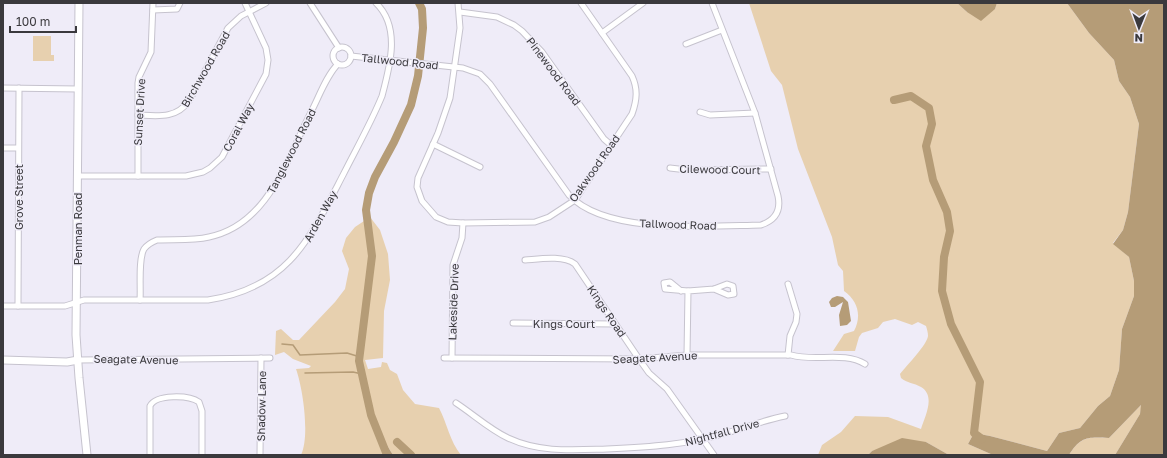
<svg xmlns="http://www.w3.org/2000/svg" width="1167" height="458" viewBox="0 0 1167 458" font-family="'Golos Text',sans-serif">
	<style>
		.green { fill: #e7d0af }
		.water { fill: #b59c77 }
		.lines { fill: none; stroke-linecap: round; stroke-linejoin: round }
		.stream { stroke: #b59c77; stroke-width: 1.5 }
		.river { stroke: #b59c77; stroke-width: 8 }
		.minor-casing { stroke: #c6c3ce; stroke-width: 7 }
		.tertiary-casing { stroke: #c6c3ce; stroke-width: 9 }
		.minor { stroke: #fff; stroke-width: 5 }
		.tertiary { stroke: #fff; stroke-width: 7 }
		.labels { text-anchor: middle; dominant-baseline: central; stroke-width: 3; stroke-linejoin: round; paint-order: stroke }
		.street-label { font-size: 11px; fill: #3a393d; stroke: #efecf8 }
	</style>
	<rect width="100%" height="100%" fill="#efecf8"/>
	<g class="green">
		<path d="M 749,3 L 957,3 L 967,12 L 995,9 L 997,3 L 1067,3 L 1089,33 L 1114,60 L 1119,81 L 1130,97 L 1139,124 L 1128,212 L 1123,230 L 1113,243 L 1129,257 L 1134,281 L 1134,296 L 1122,329 L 1119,370 L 1110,396 L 1098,406 L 1080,428 L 1059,433 L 1047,451 L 990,436 L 974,433 L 968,444 L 993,455 L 949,455 L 926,442 L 872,451 L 868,455 L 818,455 L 822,445 L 841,432 L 855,416 L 888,417 L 921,429 C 925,416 936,396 921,387 C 914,383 907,383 901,378 L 900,374 C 907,365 927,345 928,336 C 928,333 927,329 926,326 L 918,322 L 912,325 L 895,319 L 883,322 L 878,328 L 862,333 L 859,337 L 855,351 L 833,351 L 844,334 L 854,331 C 862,316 858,301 844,291 L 843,271 L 838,265 L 832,237 L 798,149 L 782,85 L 771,71 Z"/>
		<polygon points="33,36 51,36 51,55 54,55 54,61 33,61"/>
		<path d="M 370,217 L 380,230 L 388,254 L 390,280 L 384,311 L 383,358 L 365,360 L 368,369 L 381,367 L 382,362 L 387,363 L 390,370 L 397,374 L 403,390 L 415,404 L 439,408 C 447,423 450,442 461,455 L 393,455 L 378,431 L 384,455 L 301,455 C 310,436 303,389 296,369 L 309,368 L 311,366 L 293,359 L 284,352 L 275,355 L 276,331 L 281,329 L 293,340 L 299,340 L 335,302 L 345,289 L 349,269 L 342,251 L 346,238 L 355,227 Z"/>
		<path d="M 1142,404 L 1140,414 L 1115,455 L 1069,455 C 1081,436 1089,437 1109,438 Z"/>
	</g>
	<g class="water">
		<polygon points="957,3 997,3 995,9 981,21 967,12"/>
		<path d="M 1067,3 L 1164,3 L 1164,455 L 1115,455 L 1140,414 L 1141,405 L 1109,438 C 1088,437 1081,436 1069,455 L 993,455 L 968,444 L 974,433 L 990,436 L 1047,451 L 1059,433 L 1080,428 L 1098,406 L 1110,396 L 1119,370 L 1122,329 L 1134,296 L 1134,281 L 1129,257 L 1113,244 L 1123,230 L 1128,212 L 1139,124 L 1130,97 L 1119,81 L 1114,60 L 1089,33 Z"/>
		<polygon points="837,296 843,297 848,302 851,321 847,325 840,326 839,315 843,302 835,307 831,307 829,302 832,298"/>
		<polygon points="377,430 393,455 384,455"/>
		<polygon points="902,438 926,442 949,455 868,455 872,451"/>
	</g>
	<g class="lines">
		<g class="stream">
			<polyline points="282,344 293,345 300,355 347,353 360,357"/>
			<polyline points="305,373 353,372 362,374"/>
		</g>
		<g class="river">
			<polyline points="894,100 911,96 929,108 932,124 926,146 933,180 947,212 950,231 944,257 942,291 951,324 980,382 974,433 982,439"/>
			<polyline points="397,442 411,455"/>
			<polyline points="387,455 371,415 359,361 372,256 366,210 369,193 375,177 394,142 411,105 418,76 423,28 422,9 419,3"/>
		</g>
		<g class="minor-casing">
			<g id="minor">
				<polyline points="310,3 339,48"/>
				<path d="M 458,3 L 460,28 L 450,98 L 438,133 L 418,178 L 417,187 L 422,201 L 436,217 L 448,222 L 463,223 L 535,222 L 549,217 L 575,200 L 632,114 C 637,100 638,89 632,76 L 581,3"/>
				<polyline points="153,10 177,9 180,3"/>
				<polyline points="460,12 497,17 514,25 522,31 542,52 604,139 611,145"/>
				<polyline points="602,33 643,3"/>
				<polyline points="686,44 722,30"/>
				<circle cx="342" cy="56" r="9"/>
				<path d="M 351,56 L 463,68 L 480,74 L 490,84 L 569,195 C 606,235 709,226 761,225 C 776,220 781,210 778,196 L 755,113 L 712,3"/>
				<polyline points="3,88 78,89"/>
				<polyline points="700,112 710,115 755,113"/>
				<path d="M 138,115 C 158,116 176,119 189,101 L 228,28 L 241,16 L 266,3"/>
				<polyline points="433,144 480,167"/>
				<polyline points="3,148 18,148"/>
				<polyline points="670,168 687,170 771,169"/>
				<polyline points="77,176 186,176 203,172 210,168 222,157 266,74 268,60 266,48 245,3"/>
				<polyline points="138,176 138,83 139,77 151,52 153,3"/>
				<path d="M 525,260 C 539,259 563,255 575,264 L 639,359 L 649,373 L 667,389 L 714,455"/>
				<polyline points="788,284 797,314 796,322 790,336 788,355"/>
				<polyline points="681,291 670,282 664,283 665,289 688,291"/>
				<path d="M 140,300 C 141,289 138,259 144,249 C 147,245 152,242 157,240 C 174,239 192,241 209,237 C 268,225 287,159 311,112 C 319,97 326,76 338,64"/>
				<path d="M 3,306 L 65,306 L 84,300 L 208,300 C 288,288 309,240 343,175 C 356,149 371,123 382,96 C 390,66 401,27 376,3"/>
				<polyline points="18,306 19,88"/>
				<polyline points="513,323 615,324"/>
				<polyline points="687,355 688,291 714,289 727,284 733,286 734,294 728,295 714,289"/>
				<path d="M 444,358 L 639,359 L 687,355 L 791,355 C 815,362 844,351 865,364"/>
				<polyline points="452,358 453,265 462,238 463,223"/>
				<polyline points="78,360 270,358"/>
				<path d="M 456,403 C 473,414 489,429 508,438 C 540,453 573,450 607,449 C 648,447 687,445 727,433 C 746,427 765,420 785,416"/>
				<path d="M 150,455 L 150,406 C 156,394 189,395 199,402 L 202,411 L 202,455"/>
				<polyline points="260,455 261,358"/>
			</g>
		</g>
		<g class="tertiary-casing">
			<g id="tertiary">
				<polyline points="79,3 76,335 79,378 87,455"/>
				<polyline points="3,360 67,362 78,360"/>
			</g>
		</g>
		<use href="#minor" class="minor"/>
		<use href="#tertiary" class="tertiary"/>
	</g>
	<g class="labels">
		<g class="street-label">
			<text transform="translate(400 61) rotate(6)">Tallwood Road</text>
			<text transform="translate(205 69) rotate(-60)">Birchwood Road</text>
			<text transform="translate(554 71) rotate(53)">Pinewood Road</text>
			<text transform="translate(139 112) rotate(-87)">Sunset Drive</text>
			<text transform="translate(238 127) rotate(-62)">Coral Way</text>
			<text transform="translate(291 151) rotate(-63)">Tanglewood Road</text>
			<text transform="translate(594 168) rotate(-55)">Oakwood Road</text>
			<text transform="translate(720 169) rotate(1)">Cilewood Court</text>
			<text transform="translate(18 197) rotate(-90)">Grove Street</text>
			<text transform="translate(320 216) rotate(-61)">Arden Way</text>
			<text transform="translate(678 224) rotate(2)">Tallwood Road</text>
			<text transform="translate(77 229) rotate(-90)">Penman Road</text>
			<text transform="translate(453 302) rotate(-88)">Lakeside Drive</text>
			<text transform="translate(607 311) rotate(56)">Kings Road</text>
			<text x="564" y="323">Kings Court</text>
			<text transform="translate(655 357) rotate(-3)">Seagate Avenue</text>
			<text transform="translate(136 359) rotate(1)">Seagate Avenue</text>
			<text transform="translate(261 406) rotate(-89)">Shadow Lane</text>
			<text transform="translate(722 432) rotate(-15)">Nightfall Drive</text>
		</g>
	</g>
	<rect width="1167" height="458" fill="none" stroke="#3a393d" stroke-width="8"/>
	<g transform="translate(1139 28) rotate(181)" stroke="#efecf8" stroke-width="3" paint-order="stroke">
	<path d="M0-3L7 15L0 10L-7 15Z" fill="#3a393d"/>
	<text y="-6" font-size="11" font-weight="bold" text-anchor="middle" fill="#3a393d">N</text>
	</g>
	<path d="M10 26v6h66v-6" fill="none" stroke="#3a393d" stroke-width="2"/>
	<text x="16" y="26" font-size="12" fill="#3a393d" stroke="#efecf8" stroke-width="3" paint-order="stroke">100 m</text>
</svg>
